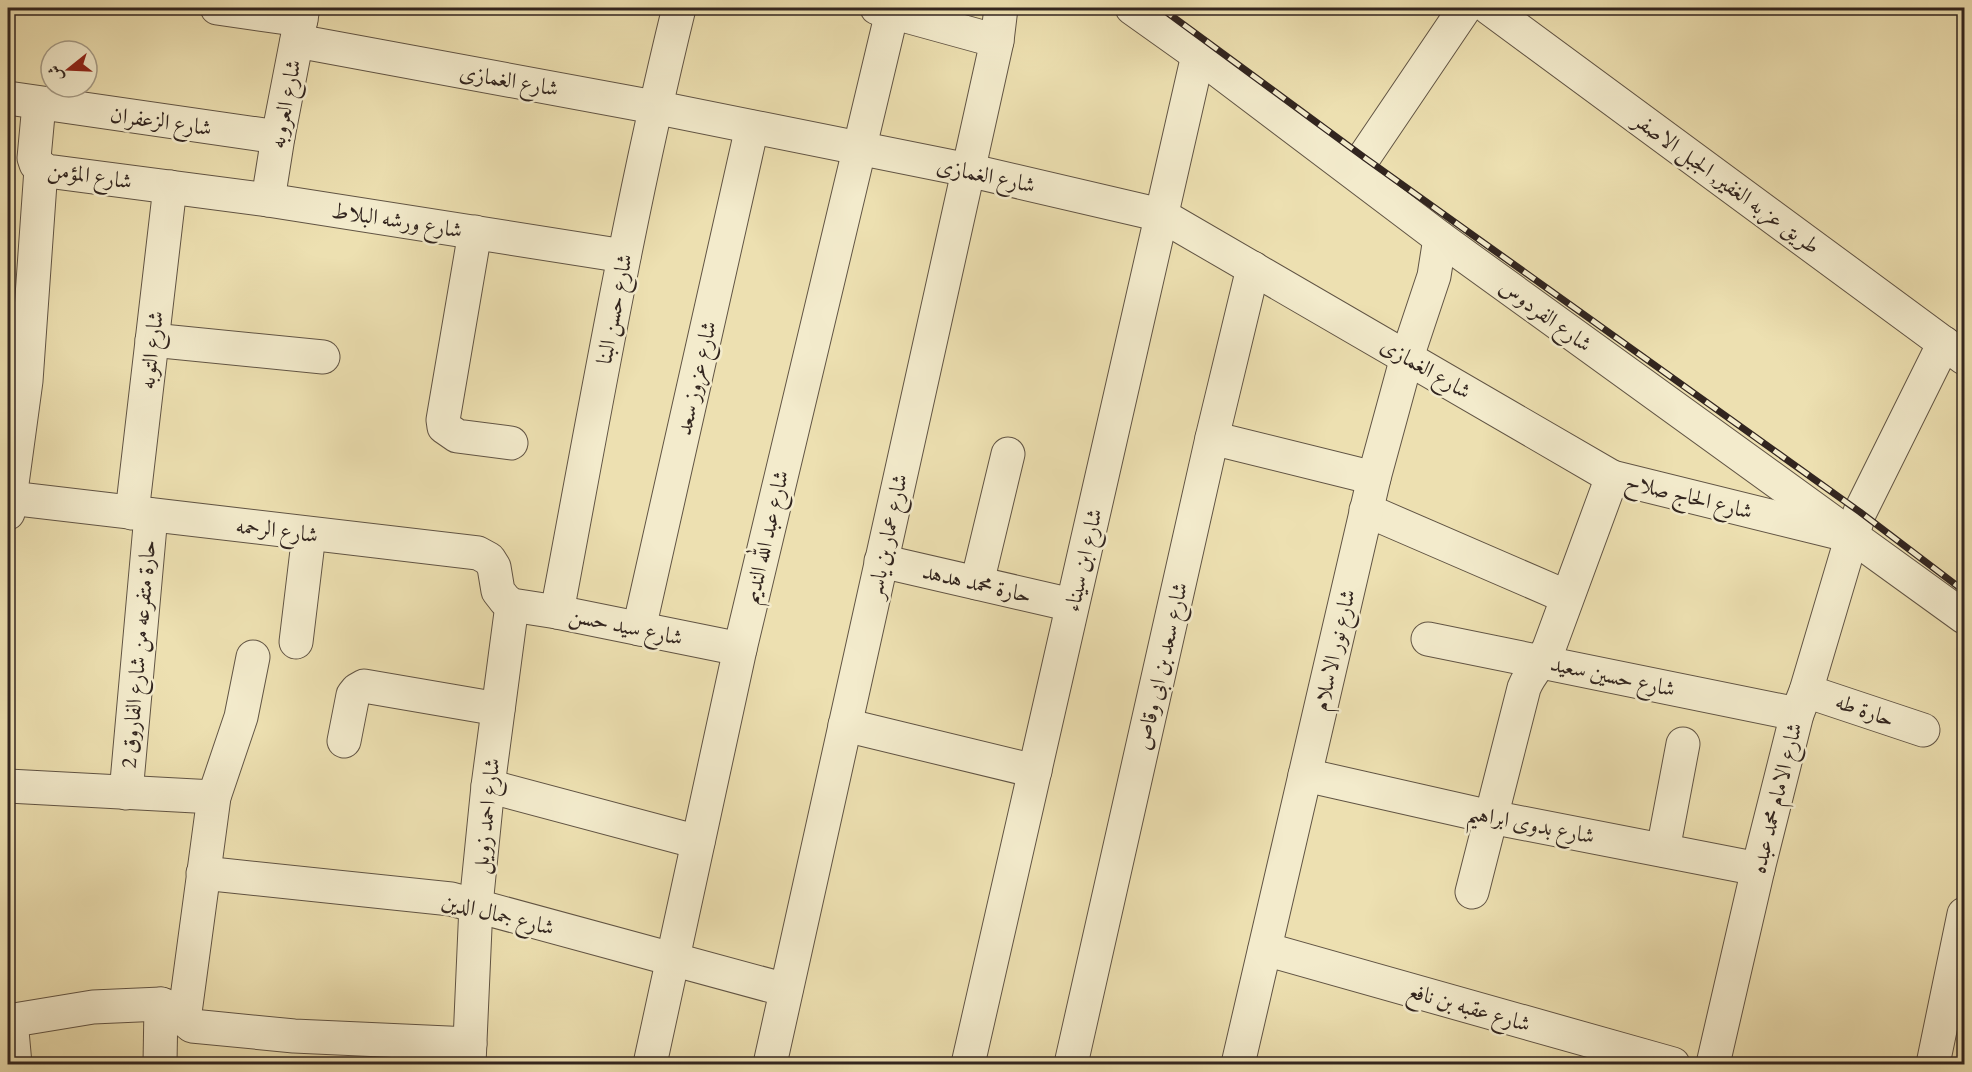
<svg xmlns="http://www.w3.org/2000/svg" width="1972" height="1072" viewBox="0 0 1972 1072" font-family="'EB Garamond',Amiri,serif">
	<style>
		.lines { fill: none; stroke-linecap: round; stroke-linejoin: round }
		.minor-casing { stroke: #615444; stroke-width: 35 }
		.minor { stroke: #f3ebcc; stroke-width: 33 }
		.rail-casing { stroke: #32251f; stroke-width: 7 }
		.rail { stroke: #f3ebcc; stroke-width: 4.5; stroke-dasharray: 14; stroke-linecap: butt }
		.labels { text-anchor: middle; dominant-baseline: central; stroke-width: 5; stroke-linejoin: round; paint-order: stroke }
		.street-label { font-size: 22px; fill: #32251f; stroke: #f3ebcc }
	</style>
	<rect width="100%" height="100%" fill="#ede0b1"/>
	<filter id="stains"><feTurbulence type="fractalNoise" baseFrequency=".00333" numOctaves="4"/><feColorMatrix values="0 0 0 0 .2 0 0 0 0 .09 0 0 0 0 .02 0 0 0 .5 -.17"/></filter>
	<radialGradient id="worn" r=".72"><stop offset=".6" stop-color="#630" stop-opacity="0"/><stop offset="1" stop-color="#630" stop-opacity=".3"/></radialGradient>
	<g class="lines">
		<g class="minor-casing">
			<g id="minor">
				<polyline points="217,8 301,20"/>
				<polyline points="877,8 997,41"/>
				<polyline points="1132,8 1198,55 1440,238 1964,617"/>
				<polyline points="1489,8 1964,358"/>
				<polyline points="297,41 654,107 968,170 1161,215 1612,477"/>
				<polyline points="8,98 278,137"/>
				<polyline points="39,104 34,158 36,164 47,171 268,200 624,256"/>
				<polyline points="1354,172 1465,8"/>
				<polyline points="268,200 278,137 303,8"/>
				<polyline points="475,232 443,420 444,427 457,436 511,443"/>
				<polyline points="152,340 323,357"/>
				<polyline points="1212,438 1374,478"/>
				<polyline points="10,498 478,553 489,559 494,567 498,591 505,600 512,605 557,612 740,649"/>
				<polyline points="1366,510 1567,597"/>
				<polyline points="8,513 26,381 41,169"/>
				<polyline points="132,513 170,187"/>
				<polyline points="881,561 1072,605"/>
				<polyline points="977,583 1008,454"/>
				<path d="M 557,612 C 595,410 630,207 679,8"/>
				<polyline points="639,629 752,127"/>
				<polyline points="1428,639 1797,714"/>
				<polyline points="296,642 309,534"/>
				<polyline points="1806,691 1923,730"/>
				<polyline points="845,725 1035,771"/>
				<polyline points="344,741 353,695 357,690 364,686 498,709"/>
				<polyline points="1305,775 1491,817 1758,869"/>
				<polyline points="8,786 214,797"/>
				<polyline points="488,786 698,842"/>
				<polyline points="126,793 151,515"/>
				<polyline points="1663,850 1683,744"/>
				<polyline points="203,873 451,899 786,990"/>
				<path d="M 1472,892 L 1524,688 C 1530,672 1542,663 1549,648 L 1612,477 L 1835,532"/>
				<polyline points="1265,949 1673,1064"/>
				<polyline points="11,1020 15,1064"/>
				<polyline points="184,1020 214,797 241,717 253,657"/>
				<path d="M 8,1021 L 93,1007 L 161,1004 C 176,1008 180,1017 192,1026 L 294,1036 L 470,1044"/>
				<polyline points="160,1064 161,1004"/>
				<polyline points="469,1064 476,905 488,786 512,605"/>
				<polyline points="650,1064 740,649 892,12"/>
				<polyline points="770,1064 997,41 1001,8"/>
				<polyline points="968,1064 1198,55"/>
				<polyline points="1071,1064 1212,438 1253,268"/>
				<polyline points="1238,1064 1374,478 1407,357 1434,276 1440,238"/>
				<polyline points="1713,1064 1758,869 1797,714 1806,691 1852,536 1860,512 1944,343"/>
				<polyline points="1933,1064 1964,914"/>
			</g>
		</g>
		<use href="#minor" class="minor"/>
		<g class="rail-casing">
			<polyline id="rail" points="1161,8 1365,158 1860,512 1964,591"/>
		</g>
		<use href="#rail" class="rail"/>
	</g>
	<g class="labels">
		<g class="street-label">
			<text transform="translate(509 80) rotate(10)">شارع الغمازى</text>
			<text transform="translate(285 104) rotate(-79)">شارع العروبه</text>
			<text transform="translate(161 121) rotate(8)">شارع الزعفران</text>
			<text transform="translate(90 175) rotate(9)">شارع المؤمن</text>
			<text transform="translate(986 175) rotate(12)">شارع الغمازى</text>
			<text transform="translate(1727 183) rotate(36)">طريق عزبه الغفير, الجبل الاصفر</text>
			<text transform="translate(397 220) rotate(9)">شارع ورشه البلاط</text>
			<text transform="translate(614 309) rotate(-79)">شارع حسن البنا</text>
			<text transform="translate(1546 315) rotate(36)">شارع الفردوس</text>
			<text transform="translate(151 350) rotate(-83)">شارع التوبه</text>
			<text transform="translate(1426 368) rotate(30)">شارع الغمازى</text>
			<text transform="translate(696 378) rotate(-77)">شارع عزوز سعد</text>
			<text transform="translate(1689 496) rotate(14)">شارع الحاج صلاح</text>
			<text transform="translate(277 530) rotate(7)">شارع الرحمه</text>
			<text transform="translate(887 536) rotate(-78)">شارع عمار بن ياسر</text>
			<text transform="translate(766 537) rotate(-77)">شارع عبد الله النديم</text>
			<text transform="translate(1083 560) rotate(-77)">شارع ابن سيناء</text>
			<text transform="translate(977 583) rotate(13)">حارة محمد هدهد</text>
			<text transform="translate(626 626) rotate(12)">شارع سيد حسن</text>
			<text transform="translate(1334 650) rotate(-77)">شارع نور الاسلام</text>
			<text transform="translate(138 654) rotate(-85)">حارة متفرعه من شارع الفاروق 2</text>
			<text transform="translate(1161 666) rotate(-77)">شارع سعد بن ابى وقاص</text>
			<text transform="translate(1613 676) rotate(12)">شارع حسين سعيد</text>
			<text transform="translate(1865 710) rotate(19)">حارة طه</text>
			<text transform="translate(1776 798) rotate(-76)">شارع الامام محمد عبده</text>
			<text transform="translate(486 816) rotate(-84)">شارع احمد زويل</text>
			<text transform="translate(1531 824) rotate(11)">شارع بدوى ابراهيم</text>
			<text transform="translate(498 914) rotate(14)">شارع جمال الدين</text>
			<text transform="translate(1469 1007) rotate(16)">شارع عقبه بن نافع</text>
		</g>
	</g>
	<rect width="1972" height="1072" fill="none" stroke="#ede0b1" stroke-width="30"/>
	<rect x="9" y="9" width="1954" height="1054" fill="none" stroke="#32251f" stroke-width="3"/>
	<rect x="15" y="15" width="1942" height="1042" fill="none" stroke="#32251f" stroke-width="1.5"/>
	<g transform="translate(69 69) rotate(252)"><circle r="28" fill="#f3ebcc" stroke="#a69c87" stroke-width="1.5"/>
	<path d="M0-4.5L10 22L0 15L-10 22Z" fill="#8f2418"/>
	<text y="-9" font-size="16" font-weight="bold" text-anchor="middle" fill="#32251f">ش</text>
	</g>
	<rect width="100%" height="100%" filter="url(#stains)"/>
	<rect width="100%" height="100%" fill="url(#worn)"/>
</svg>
